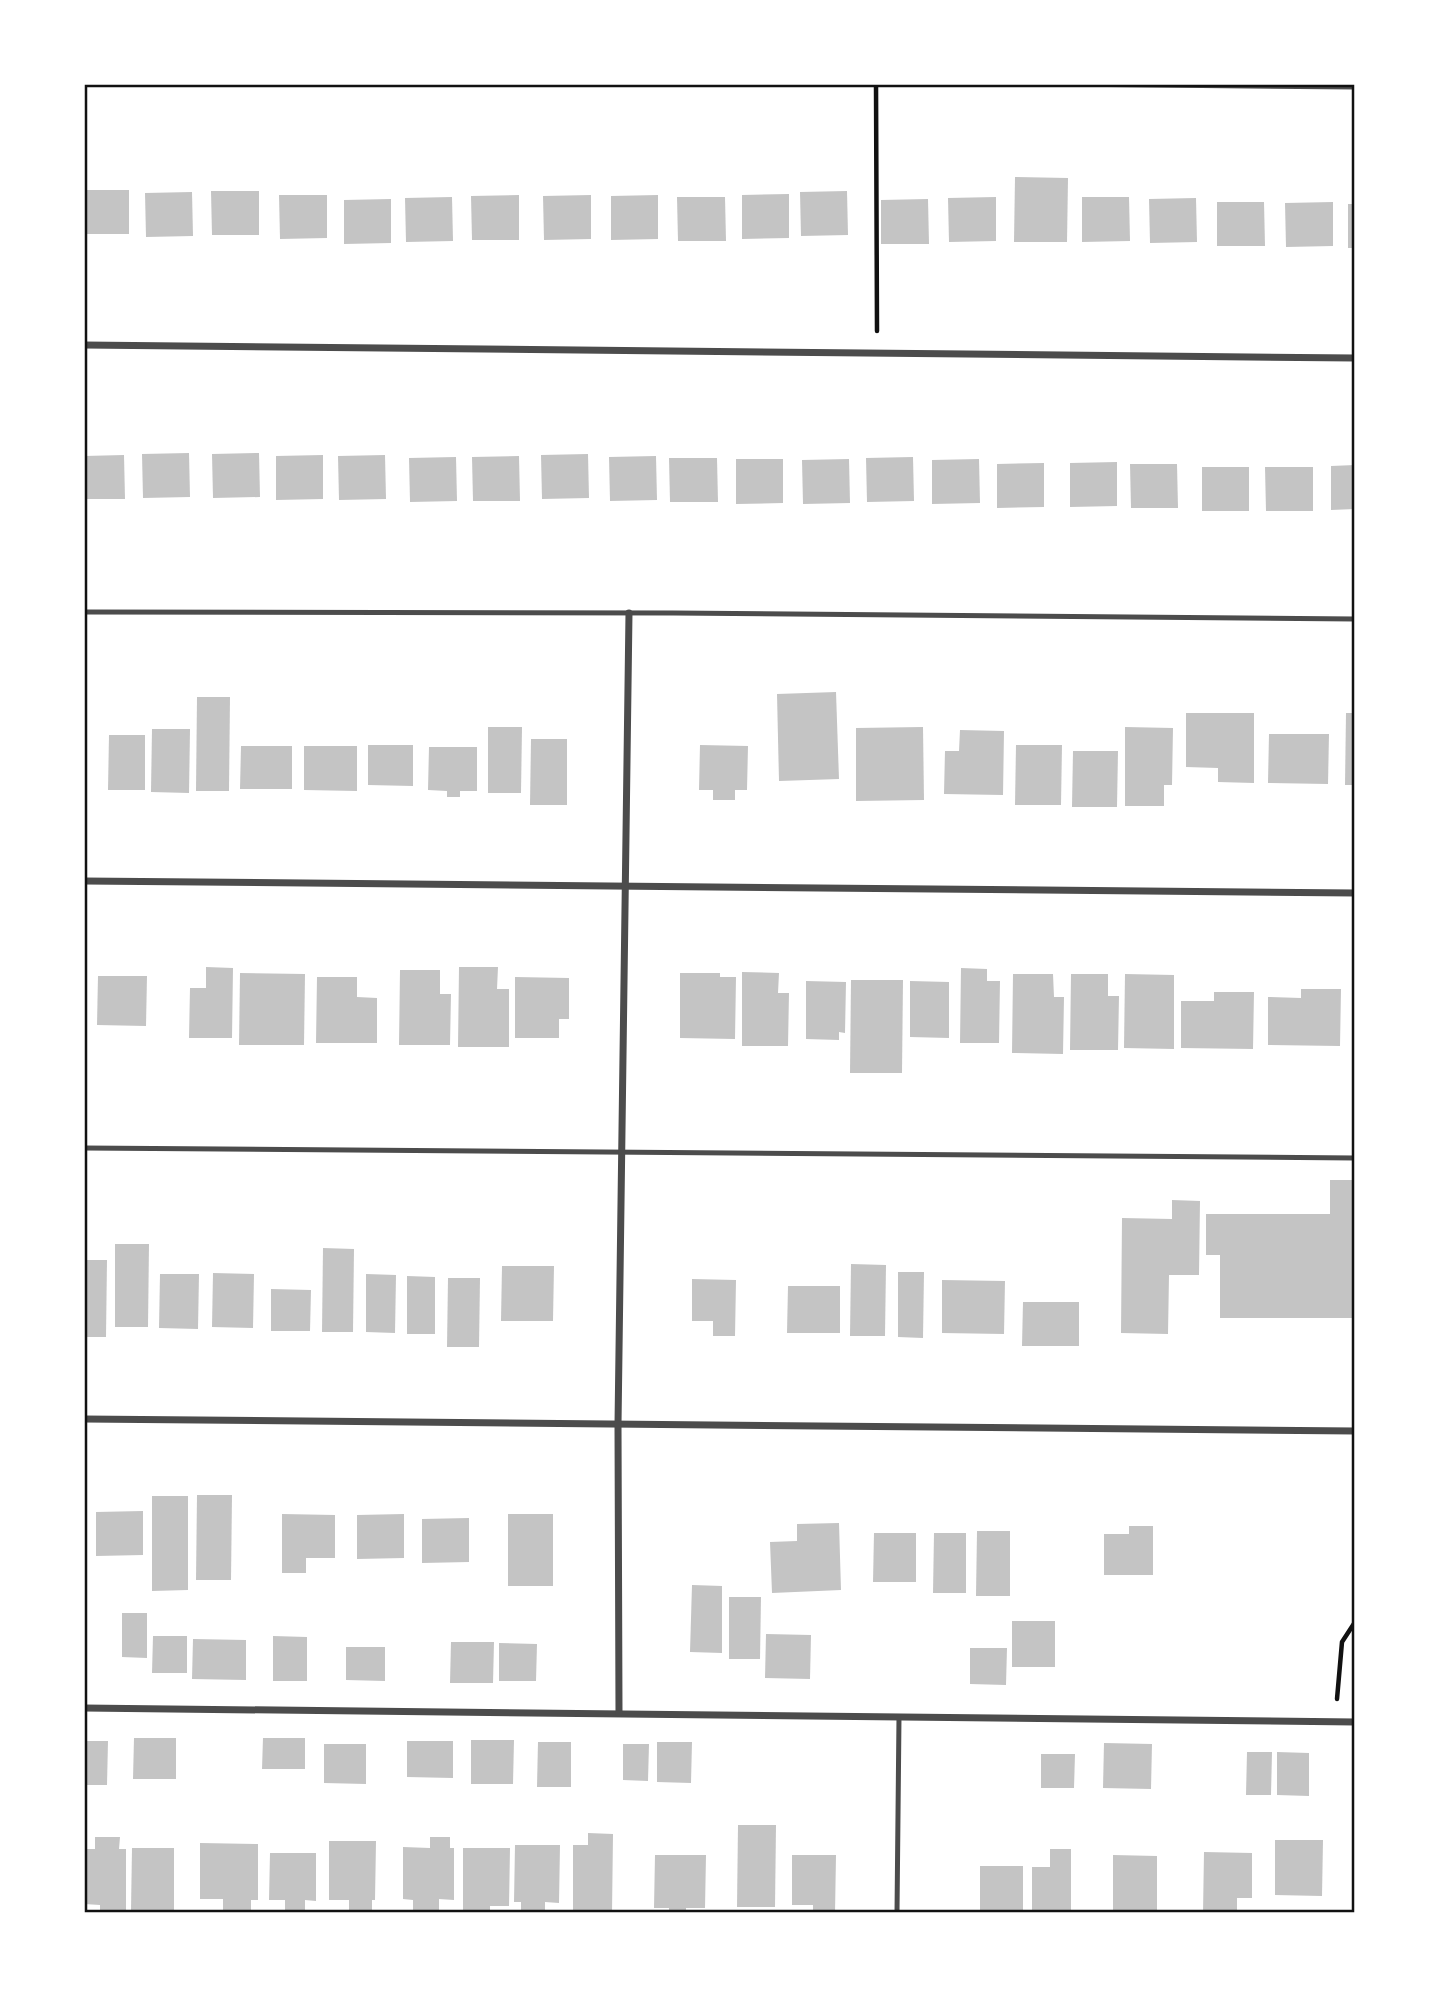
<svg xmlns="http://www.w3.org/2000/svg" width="1439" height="1997" viewBox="0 0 1439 1997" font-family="'Exo 2',sans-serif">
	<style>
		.building { fill: #c4c4c4 }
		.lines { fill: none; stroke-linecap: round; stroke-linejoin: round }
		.path { stroke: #111; stroke-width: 4.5 }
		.service { stroke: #4c4c4c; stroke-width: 5 }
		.minor { stroke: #4c4c4c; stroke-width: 7 }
		.neatline { fill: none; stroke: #111; stroke-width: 2.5 }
	</style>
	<rect width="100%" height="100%" fill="#fff"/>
	<g class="building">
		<polygon points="1015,177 1068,178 1067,242 1014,242"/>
		<rect x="84" y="190" width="45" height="44"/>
		<polygon points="211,191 259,191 259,235 212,235"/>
		<polygon points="847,191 848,235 801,236 800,192"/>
		<polygon points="192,192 193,236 146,237 145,193"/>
		<polygon points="789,194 789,238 742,239 742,195"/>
		<polygon points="279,195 327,195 327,238 280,239"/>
		<polygon points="519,195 519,240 472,240 471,196"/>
		<polygon points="591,195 591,239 544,240 543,196"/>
		<polygon points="658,195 658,239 611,240 611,196"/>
		<polygon points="452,197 453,241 406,242 405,198"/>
		<polygon points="677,197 725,197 726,241 678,241"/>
		<polygon points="996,197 996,241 949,242 948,198"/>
		<polygon points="1082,197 1129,197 1130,241 1082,242"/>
		<polygon points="1196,198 1197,242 1150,243 1149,199"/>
		<polygon points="391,199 391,243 344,244 344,200"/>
		<polygon points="928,199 929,244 881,244 881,200"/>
		<polygon points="1217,202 1264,202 1265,246 1217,246"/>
		<polygon points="1333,202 1333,246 1286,247 1285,203"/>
		<rect x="1348" y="204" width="7" height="44"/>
		<polygon points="189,453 190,497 143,498 142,454"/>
		<polygon points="259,453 260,497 213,498 212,454"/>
		<polygon points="588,454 589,498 542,499 541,455"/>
		<polygon points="124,455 125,499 84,499 84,456"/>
		<polygon points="323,455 323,499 276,500 276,456"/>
		<polygon points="385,455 386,499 339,500 338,456"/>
		<polygon points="519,456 520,501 473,501 472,457"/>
		<polygon points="656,456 657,500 610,501 609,457"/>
		<polygon points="456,457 457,501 410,502 409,458"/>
		<polygon points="913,457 914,501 867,502 866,458"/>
		<polygon points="669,458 717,458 718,502 670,502"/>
		<polygon points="736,459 783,459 783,503 736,504"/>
		<polygon points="849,459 850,503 803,504 802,460"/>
		<polygon points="979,459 980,503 932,504 932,460"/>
		<polygon points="1117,462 1117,506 1070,507 1070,463"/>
		<polygon points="1044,463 1044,507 997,508 997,464"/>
		<polygon points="1130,464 1177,464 1178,508 1131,508"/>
		<polygon points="1355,465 1355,509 1331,510 1331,466"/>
		<rect x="1202" y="467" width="47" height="44"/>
		<polygon points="1265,467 1313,467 1313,511 1266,511"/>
		<polygon points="836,692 839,779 779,781 777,694"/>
		<polygon points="197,697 230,697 229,791 196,791"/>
		<polygon points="1186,713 1254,713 1254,783 1218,782 1218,768 1186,767"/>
		<polygon points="1346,713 1355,713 1355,785 1345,785"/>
		<polygon points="488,727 522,727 521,793 488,793"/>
		<polygon points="923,727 924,800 856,801 856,728"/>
		<polygon points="1125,727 1173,728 1172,785 1164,785 1164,806 1125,806"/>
		<polygon points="152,729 190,729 189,793 151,792"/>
		<polygon points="960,730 1004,731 1003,795 944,794 945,751 959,751"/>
		<polygon points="1269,734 1329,734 1328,784 1268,783"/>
		<polygon points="109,735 145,735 145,790 108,790"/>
		<polygon points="531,739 567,739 567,805 530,805"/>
		<polygon points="368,745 413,745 413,786 368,785"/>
		<polygon points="700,745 748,746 747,790 735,790 735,800 713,800 713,790 699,790"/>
		<polygon points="1016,745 1062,745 1061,805 1015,805"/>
		<polygon points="241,746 292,746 292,789 240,789"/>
		<polygon points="304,746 357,746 357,791 304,790"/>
		<polygon points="429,747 477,747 477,791 460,791 460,797 447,797 447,791 428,790"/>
		<polygon points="1073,751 1118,751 1117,807 1072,807"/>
		<polygon points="206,967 233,968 232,1038 189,1038 190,988 206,988"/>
		<polygon points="459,967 498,967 497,989 509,989 509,1047 458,1047"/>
		<polygon points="961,968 987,969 987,981 1000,981 999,1043 960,1043"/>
		<polygon points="400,970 440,970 440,994 451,994 450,1045 399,1045"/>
		<polygon points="742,972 779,973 778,993 789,993 788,1046 742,1046"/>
		<polygon points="240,973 305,974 304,1045 239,1045"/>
		<polygon points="680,973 720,973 720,977 736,977 735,1039 680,1038"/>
		<polygon points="1013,974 1053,974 1054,997 1064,997 1063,1054 1012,1053"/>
		<polygon points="1071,974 1108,974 1108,996 1119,996 1118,1050 1070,1050"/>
		<polygon points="1125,974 1174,975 1174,1049 1124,1048"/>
		<polygon points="98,976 147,976 146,1026 97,1025"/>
		<polygon points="317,977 357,977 357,997 377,998 377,1043 316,1043"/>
		<polygon points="515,977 569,978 569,1019 559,1019 559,1038 515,1038"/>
		<polygon points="851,980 903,980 902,1073 850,1073"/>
		<polygon points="806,981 846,982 845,1033 839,1032 839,1040 806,1039"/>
		<polygon points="910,981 949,982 949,1038 910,1037"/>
		<polygon points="1301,989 1341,989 1340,1046 1268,1045 1268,997 1301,998"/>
		<polygon points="1214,992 1254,992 1253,1049 1181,1048 1181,1001 1214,1001"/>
		<polygon points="1330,1180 1355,1180 1355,1318 1220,1318 1220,1255 1206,1255 1206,1214 1330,1214"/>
		<polygon points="1172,1200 1200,1201 1199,1275 1169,1275 1168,1334 1121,1333 1122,1218 1172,1219"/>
		<polygon points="115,1244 149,1244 148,1327 115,1327"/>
		<polygon points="323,1248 354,1249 353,1332 322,1332"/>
		<polygon points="84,1260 107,1260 106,1337 84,1337"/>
		<polygon points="851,1264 886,1265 885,1336 850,1336"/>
		<polygon points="502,1266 554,1266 553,1321 501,1321"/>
		<polygon points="898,1272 924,1272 923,1338 898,1337"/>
		<polygon points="213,1273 254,1274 253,1328 212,1327"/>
		<polygon points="160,1274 199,1274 198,1329 159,1328"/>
		<polygon points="366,1274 396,1275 395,1333 366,1332"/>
		<polygon points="407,1276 435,1277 435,1334 407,1334"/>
		<polygon points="448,1278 480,1278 479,1347 447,1347"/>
		<polygon points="692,1279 736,1280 735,1336 713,1336 713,1321 692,1321"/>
		<polygon points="942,1280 1005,1281 1004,1334 942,1333"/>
		<polygon points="788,1286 840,1286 840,1333 787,1333"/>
		<polygon points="271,1289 311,1290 310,1331 271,1331"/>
		<polygon points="1023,1302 1079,1302 1079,1346 1022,1346"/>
		<polygon points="197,1495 232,1495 231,1580 196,1580"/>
		<polygon points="152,1496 188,1496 188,1590 152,1591"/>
		<polygon points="143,1511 143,1555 96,1556 96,1512"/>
		<polygon points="282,1514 335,1515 335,1558 306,1558 306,1573 282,1573"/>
		<polygon points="404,1514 404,1558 357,1559 357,1515"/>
		<rect x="508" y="1514" width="45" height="72"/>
		<polygon points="469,1518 469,1562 422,1563 422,1519"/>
		<polygon points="839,1523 841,1590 772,1593 770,1542 797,1541 797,1524"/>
		<polygon points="1129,1526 1153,1526 1153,1575 1104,1575 1104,1534 1129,1534"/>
		<polygon points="977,1531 1010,1531 1010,1596 976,1596"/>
		<polygon points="874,1533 916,1533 916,1582 873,1582"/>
		<polygon points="934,1533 966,1533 966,1593 933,1593"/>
		<polygon points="692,1585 722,1586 722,1653 690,1652"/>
		<polygon points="729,1597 761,1597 760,1659 729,1659"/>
		<polygon points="122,1613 147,1613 147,1658 122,1657"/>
		<rect x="1012" y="1621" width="43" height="46"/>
		<polygon points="766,1634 811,1635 810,1679 765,1678"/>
		<polygon points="153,1636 187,1636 187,1673 152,1673"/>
		<polygon points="273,1636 307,1637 307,1681 273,1681"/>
		<polygon points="193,1639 246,1640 246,1680 192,1679"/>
		<polygon points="451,1642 494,1642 493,1683 450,1683"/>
		<polygon points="499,1643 537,1644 536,1681 499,1681"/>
		<polygon points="346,1647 385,1647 385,1681 346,1680"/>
		<polygon points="970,1648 1007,1648 1006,1685 970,1684"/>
		<polygon points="134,1738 176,1738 176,1779 133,1779"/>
		<polygon points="263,1738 305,1738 305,1769 262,1769"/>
		<polygon points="471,1740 514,1740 513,1784 471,1784"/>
		<polygon points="84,1741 108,1741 107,1785 84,1785"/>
		<polygon points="407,1741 453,1741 453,1778 407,1777"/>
		<polygon points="538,1742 571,1742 571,1787 537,1787"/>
		<polygon points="657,1742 692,1742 691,1783 657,1782"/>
		<polygon points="1104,1743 1152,1744 1151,1789 1103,1788"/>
		<polygon points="324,1744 366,1744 366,1784 324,1783"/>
		<polygon points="623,1744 649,1744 648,1781 623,1780"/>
		<polygon points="1247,1752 1272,1752 1271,1795 1246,1795"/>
		<polygon points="1277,1752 1309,1753 1309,1796 1277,1795"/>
		<polygon points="1041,1754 1075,1754 1074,1788 1041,1788"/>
		<polygon points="738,1825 776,1825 775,1907 737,1907"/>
		<polygon points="588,1833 613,1834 612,1913 573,1913 573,1845 588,1845"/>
		<polygon points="95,1837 120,1837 119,1849 126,1849 126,1912 100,1912 100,1905 84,1904 84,1849 95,1849"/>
		<polygon points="430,1837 450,1837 450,1848 454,1848 454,1900 439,1899 439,1912 413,1912 413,1900 403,1899 403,1847 430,1848"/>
		<polygon points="1275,1840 1323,1840 1322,1896 1275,1895"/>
		<polygon points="329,1841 376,1841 375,1900 372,1900 372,1913 349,1913 349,1900 329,1900"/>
		<polygon points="200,1843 258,1844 258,1900 251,1900 251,1912 223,1911 223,1899 200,1899"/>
		<polygon points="515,1845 560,1845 559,1903 545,1902 545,1912 521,1912 521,1902 514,1902"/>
		<polygon points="132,1848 174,1848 174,1910 131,1910"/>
		<polygon points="463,1848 510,1848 509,1906 490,1906 490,1913 463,1913"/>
		<polygon points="1050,1849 1071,1849 1071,1913 1032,1912 1032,1867 1050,1867"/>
		<polygon points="1204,1852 1252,1853 1252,1898 1237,1898 1237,1913 1203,1913"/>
		<polygon points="270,1853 316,1853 316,1901 305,1900 305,1911 285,1911 285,1900 269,1900"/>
		<polygon points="655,1855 706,1855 705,1908 686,1908 686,1913 669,1913 669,1908 654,1908"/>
		<polygon points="792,1855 836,1855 835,1913 813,1913 813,1905 792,1905"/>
		<polygon points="1113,1855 1157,1856 1157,1913 1113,1911"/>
		<rect x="980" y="1866" width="43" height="47"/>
	</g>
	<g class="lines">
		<g class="path">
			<polyline points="876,84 877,331"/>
			<polyline points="1337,1699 1342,1642 1355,1622"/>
		</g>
		<g class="service">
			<polyline points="1061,84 1355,87"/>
			<polyline points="84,612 674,613 1355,619"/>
			<polyline points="84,1148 1355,1158"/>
			<polyline points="897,1913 899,1717"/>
		</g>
		<g class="minor">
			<polyline points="84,345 1355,358"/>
			<polyline points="84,881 1355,893"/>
			<polyline points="84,1419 1355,1431"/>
			<polyline points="84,1708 1355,1722"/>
			<polyline points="619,1713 618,1425 629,613"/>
		</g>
	</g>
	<rect width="1439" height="1997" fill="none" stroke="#ffffff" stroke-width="172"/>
	<rect x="86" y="86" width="1267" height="1825" class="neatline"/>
</svg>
